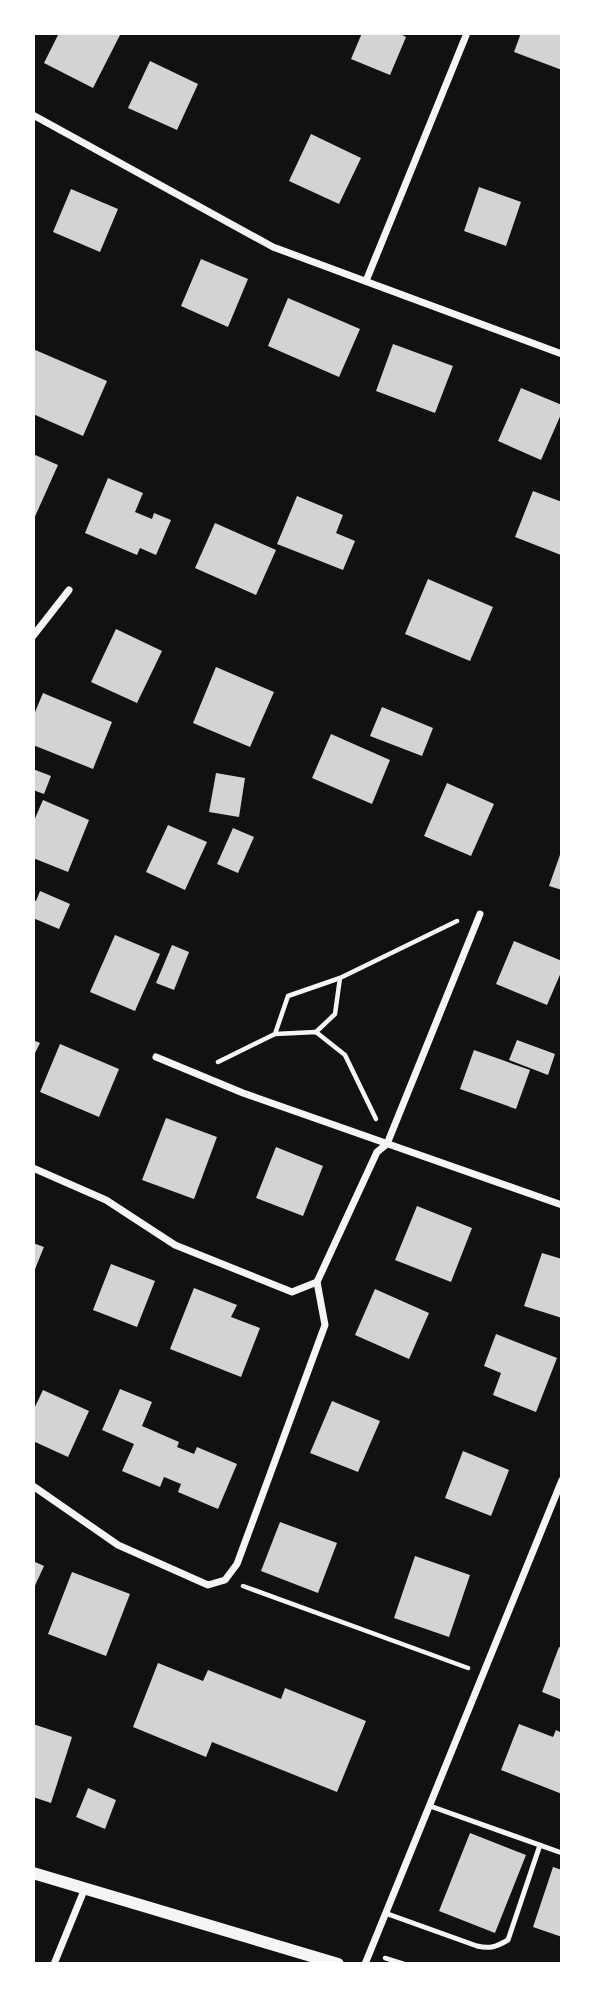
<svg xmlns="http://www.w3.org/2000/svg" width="595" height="1997" viewBox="0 0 595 1997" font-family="'Zilla Slab',serif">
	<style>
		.building { fill: #d3d3d3 }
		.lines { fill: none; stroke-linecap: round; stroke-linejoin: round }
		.path { stroke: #f5f5f5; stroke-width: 4.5 }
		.service { stroke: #f5f5f5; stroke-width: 5 }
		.minor { stroke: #f5f5f5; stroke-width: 7 }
		.tertiary { stroke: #f5f5f5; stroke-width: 12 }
	</style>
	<rect width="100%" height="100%" fill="#111"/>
	<g class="building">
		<polygon points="59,33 121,33 93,88 44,63"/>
		<polygon points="362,33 398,33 406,37 390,75 351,59"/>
		<polygon points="521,33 562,33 562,70 514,52"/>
		<polygon points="150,61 198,84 177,130 128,108"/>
		<polygon points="311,134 361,158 339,204 289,181"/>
		<polygon points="479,187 521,202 506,246 464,231"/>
		<polygon points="71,189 118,209 100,252 53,232"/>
		<polygon points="201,259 248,279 228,327 181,306"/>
		<polygon points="288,298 360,329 339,377 268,346"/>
		<polygon points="393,344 453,366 435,413 376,391"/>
		<polygon points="33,349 107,381 83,436 33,414"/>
		<polygon points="521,388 562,405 562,412 541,460 498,441"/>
		<polygon points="33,454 58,465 33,521"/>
		<polygon points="108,478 143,493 135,512 152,519 154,513 171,520 156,555 140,548 137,555 85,533"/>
		<polygon points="533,491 562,502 561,555 515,537"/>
		<polygon points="297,496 343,515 336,533 355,541 343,570 277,544"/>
		<polygon points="215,523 276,550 256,595 195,568"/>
		<polygon points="428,579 493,607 470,661 405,634"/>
		<polygon points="116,629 162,651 137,703 91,682"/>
		<polygon points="216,667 274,692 250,747 193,723"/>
		<polygon points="43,693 112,722 93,769 33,745 33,717"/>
		<polygon points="382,707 433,728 422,756 370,736"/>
		<polygon points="331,734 390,760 372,804 312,778"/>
		<polygon points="33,769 51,776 44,794 33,790"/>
		<polygon points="216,773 245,778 239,817 209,812"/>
		<polygon points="447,783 494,804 471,856 424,836"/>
		<polygon points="43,800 89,820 68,872 33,858 33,823"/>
		<polygon points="168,825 207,842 185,890 146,872"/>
		<polygon points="233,828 254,837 238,873 217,864"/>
		<polygon points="561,852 562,852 562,890 549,886"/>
		<polygon points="40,891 70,904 59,929 33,918 33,900 36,901"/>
		<polygon points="115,935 160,954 135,1011 90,992"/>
		<polygon points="514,941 562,961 562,970 547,1005 496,984"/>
		<polygon points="172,945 189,952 174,990 156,983"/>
		<polygon points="33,1040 40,1043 33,1057"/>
		<polygon points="517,1040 555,1054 548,1075 509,1060"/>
		<polygon points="60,1044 119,1069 99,1117 40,1092"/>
		<polygon points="474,1050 530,1070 516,1109 460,1089"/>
		<polygon points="166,1118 217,1137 194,1199 142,1180"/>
		<polygon points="276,1147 323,1166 303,1216 256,1198"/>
		<polygon points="417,1206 472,1228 451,1282 395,1260"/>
		<polygon points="33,1243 44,1247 33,1274"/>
		<polygon points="542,1253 562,1259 562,1318 524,1306"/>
		<polygon points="111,1264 155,1281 137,1327 93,1310"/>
		<polygon points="194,1288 237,1305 231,1317 260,1328 241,1377 170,1349"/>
		<polygon points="375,1289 429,1313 409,1359 355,1335"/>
		<polygon points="496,1334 557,1358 536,1412 493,1395 501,1373 484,1366"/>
		<polygon points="120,1389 152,1402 142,1426 179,1442 177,1447 194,1454 197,1447 237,1464 218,1509 178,1492 181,1484 164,1477 160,1487 122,1471 134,1444 102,1430"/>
		<polygon points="43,1390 89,1411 68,1457 33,1441 33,1411"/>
		<polygon points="332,1401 380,1421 358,1472 310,1453"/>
		<polygon points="463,1451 509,1470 491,1516 445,1498"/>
		<polygon points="280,1522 337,1543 318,1593 261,1571"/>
		<polygon points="415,1556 470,1575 449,1637 394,1618"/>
		<polygon points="33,1561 44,1566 33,1590"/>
		<polygon points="72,1572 130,1594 106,1656 48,1634"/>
		<polygon points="559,1647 562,1648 562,1700 542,1692"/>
		<polygon points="158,1663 203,1681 208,1670 281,1699 285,1688 366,1721 337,1792 212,1742 206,1757 133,1727"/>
		<polygon points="33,1724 72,1737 51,1803 33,1797"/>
		<polygon points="519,1724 553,1737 556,1730 562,1733 562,1794 501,1770"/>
		<polygon points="88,1788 116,1800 105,1829 76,1817"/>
		<polygon points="470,1833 526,1855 495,1933 439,1911"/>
		<polygon points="553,1867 562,1870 562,1937 533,1927"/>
	</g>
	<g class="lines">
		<g class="path">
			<polyline points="316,1032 335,1014 340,978"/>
			<polyline points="275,1034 316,1032 345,1055 376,1119"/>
			<polyline points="218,1062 275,1034 288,996 340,978 457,921"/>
			<polyline points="243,1586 468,1668"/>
			<polyline points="385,1958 404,1964"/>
		</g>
		<g class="service">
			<polyline points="430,1806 562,1853"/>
			<path d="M 385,1913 L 477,1946 C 490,1949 496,1947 508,1940 L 540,1845"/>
		</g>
		<g class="minor">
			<polyline points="33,115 273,247 562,354"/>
			<polyline points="366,281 467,33"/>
			<polyline points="33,636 69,590"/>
			<polyline points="156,1057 243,1093 562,1205"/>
			<polyline points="33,1168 106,1200 175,1245 292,1292 317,1282"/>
			<polyline points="33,1486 118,1545 208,1585 225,1580 237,1564 325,1325 317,1282 377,1152 387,1144 480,914"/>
			<polyline points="54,1964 85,1888"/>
			<polyline points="365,1964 562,1480"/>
		</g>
		<polyline class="tertiary" points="33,1873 338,1964"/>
	</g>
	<rect width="595" height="1997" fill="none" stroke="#ffffff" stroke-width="70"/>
</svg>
